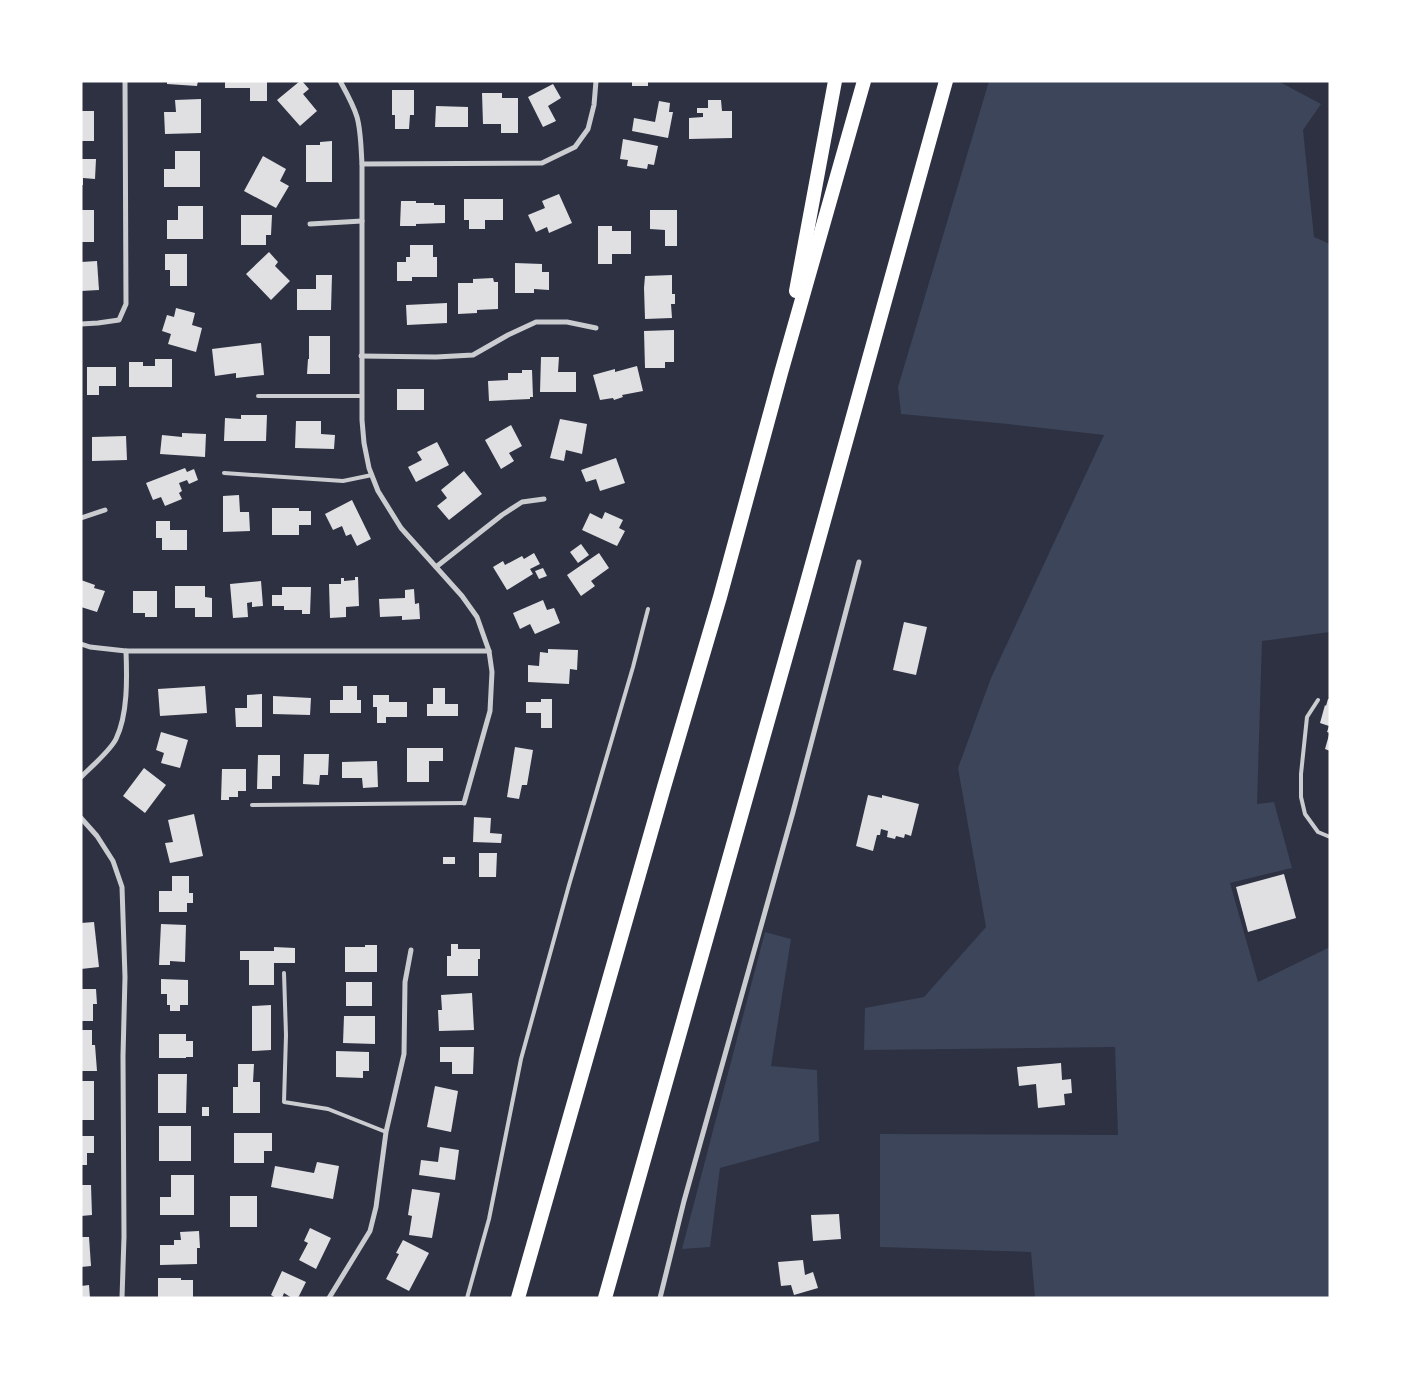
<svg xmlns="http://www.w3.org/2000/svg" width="1411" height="1379" viewBox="0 0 1411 1379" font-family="Lato,sans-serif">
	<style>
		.green { fill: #3c4559 }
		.building { fill: #e0e0e3 }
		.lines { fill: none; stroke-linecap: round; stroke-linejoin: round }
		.service { stroke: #caccd0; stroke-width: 4 }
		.minor { stroke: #caccd0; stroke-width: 5 }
		.motorway { stroke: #fff; stroke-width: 14 }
	</style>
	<rect width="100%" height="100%" fill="#2d3142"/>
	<g class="green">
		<polygon points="989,81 1278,81 1321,104 1303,130 1314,237 1330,244 1330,632 1262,641 1257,804 1274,802 1292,868 1230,883 1258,982 1330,947 1330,1298 1035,1298 1031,1252 880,1247 880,1134 1118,1135 1115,1047 864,1050 865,1008 924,997 986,927 958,768 991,678 1104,435 1008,424 901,414 898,387"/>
		<polygon points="765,932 791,939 771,1066 817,1070 819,1141 720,1168 710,1247 682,1249"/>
	</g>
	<g class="building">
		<polygon points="167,81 198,81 197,86 167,84"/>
		<polygon points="225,81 267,81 267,101 250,101 250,88 225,88"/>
		<polygon points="300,81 302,81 309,89 303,94 317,111 300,126 277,100"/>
		<rect x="632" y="81" width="16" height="5"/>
		<polygon points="553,84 561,98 548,106 556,121 543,127 528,97"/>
		<polygon points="392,90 414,90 414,115 410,115 409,129 395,129 395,115 392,115"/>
		<polygon points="482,93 502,93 502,98 518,98 518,133 501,133 501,124 483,124"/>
		<polygon points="201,99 201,133 165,134 164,112 176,112 175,100"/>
		<polygon points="708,100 721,100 722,111 732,111 732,138 689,139 689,118 703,117 703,113 697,113 697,108 708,108"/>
		<polygon points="659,101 670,103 669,112 673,112 668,138 632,131 634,118 655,122"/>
		<polygon points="436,106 468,107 468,127 435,127"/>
		<rect x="81" y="111" width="13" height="30"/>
		<polygon points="623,139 658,146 654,165 648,164 647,169 627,166 628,160 620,159"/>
		<polygon points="332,141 332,182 306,182 306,145 320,145 320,142"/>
		<polygon points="175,151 200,151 200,187 164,187 164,169 175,169"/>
		<polygon points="263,156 286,169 280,181 289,186 276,208 244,191"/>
		<polygon points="81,159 96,159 95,179 83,178 83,185 81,185"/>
		<polygon points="559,194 572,223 549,233 547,227 536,232 528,215 545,208 542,201"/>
		<polygon points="464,199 503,199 503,220 485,220 485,229 469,229 469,220 464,220"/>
		<polygon points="401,201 416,201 416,203 434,203 434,205 445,205 445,223 416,224 416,226 400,226"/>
		<polygon points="178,206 203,206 203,239 167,239 167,220 178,220"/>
		<rect x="81" y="210" width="13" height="32"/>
		<polygon points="650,210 677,210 677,246 665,246 665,230 650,229"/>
		<polygon points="241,215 272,215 271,235 266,235 266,245 241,245"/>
		<polygon points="598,226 612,226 612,231 631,231 631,254 612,254 612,264 598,264"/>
		<polygon points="410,245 433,245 433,257 437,257 437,277 412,277 412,281 397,281 397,262 406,262 406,257 410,257"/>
		<polygon points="269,252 278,262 275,266 290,281 271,300 246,274"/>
		<polygon points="165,254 187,254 187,286 170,286 170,270 165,270"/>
		<polygon points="97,261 99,290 81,291 81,262"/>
		<polygon points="515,263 542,264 542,272 549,272 549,290 534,289 534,293 515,293"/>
		<polygon points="316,275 332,275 331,310 297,310 297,289 316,289"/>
		<polygon points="672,275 672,294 675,294 675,304 671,304 672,318 645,319 644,288 645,276"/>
		<polygon points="493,278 494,282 498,282 498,309 477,310 477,313 458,314 458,283 473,283 473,279"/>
		<polygon points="447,303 447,323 407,325 406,305"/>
		<polygon points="176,308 195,313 192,325 202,328 196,352 168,344 171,334 162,331 167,315 174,317"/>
		<polygon points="674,330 674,362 665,362 665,368 645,368 644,331"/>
		<polygon points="309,336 330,336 330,374 307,374 308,359 309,359"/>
		<polygon points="261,343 264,375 236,378 236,373 215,376 212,349"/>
		<polygon points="541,357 559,357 558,372 576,372 576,392 540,392"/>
		<polygon points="155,359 172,359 172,387 129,387 129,362 143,362 143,366 155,366"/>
		<polygon points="637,366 643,391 622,395 623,397 614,400 613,398 600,400 593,375 615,369 615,372"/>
		<polygon points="87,367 116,367 116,386 99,386 99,395 87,395"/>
		<polygon points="522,370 532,370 533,397 530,397 530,399 489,401 488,381 508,380 508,373 522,373"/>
		<rect x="397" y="389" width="27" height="21"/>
		<polygon points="241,415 267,415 266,441 224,441 225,418 241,419"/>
		<polygon points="560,419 587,424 582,454 566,450 564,461 550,458"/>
		<polygon points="296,421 321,421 321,434 335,435 334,449 295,448"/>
		<polygon points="511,425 522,446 509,453 514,461 501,469 485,440"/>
		<polygon points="182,433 206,434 205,457 160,454 162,435 182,437"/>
		<polygon points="126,436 127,460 92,461 92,437"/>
		<polygon points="437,442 449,465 416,482 408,467 422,460 417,452"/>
		<polygon points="616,458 625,483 600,491 596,479 586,482 581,470"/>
		<polygon points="185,468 187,472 194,469 198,480 189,484 187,480 179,483 182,491 179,493 182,499 165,506 161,497 153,500 146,483"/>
		<polygon points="464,471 482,494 449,520 437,506 447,498 441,490"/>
		<polygon points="239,495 240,512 249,512 250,531 223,532 223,496"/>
		<polygon points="352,500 371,539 357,546 351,534 346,536 342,526 333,530 325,514"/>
		<polygon points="272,508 299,508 299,511 311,511 311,525 299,525 299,535 272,535"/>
		<polygon points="605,512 623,520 619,528 625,531 617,546 582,530 590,513 602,519"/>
		<polygon points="156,521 170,521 170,530 187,530 187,550 162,550 162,538 156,538"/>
		<polygon points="581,544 589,555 578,563 570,552"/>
		<polygon points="534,553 540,564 530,569 533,574 507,590 493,567 503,561 505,565 522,556 524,559"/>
		<polygon points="599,553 609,568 591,581 595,586 581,596 567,575"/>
		<polygon points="543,568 547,576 539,579 535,571"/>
		<polygon points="355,577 358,577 359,606 346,607 346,617 330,618 329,584 341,584 341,578 344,578 344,581 355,580"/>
		<polygon points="81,580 95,585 94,588 105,591 97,612 81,607"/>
		<polygon points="261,581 263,606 252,607 252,602 247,603 248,617 233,618 230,584"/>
		<polygon points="175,586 205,586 205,597 212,598 212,617 195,617 195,608 175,608"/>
		<polygon points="282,587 311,587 310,614 302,614 302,610 284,610 284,606 272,606 272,595 282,595"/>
		<polygon points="414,589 415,604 419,603 420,619 402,620 402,616 380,617 379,599 405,598 405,590"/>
		<polygon points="133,591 157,591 157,617 145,617 145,613 133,613"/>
		<polygon points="543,600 547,610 554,608 560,623 535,634 530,624 520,629 513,613"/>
		<polygon points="904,622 927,627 916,675 893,670"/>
		<polygon points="548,649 578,650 577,670 570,669 569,684 528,682 528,665 539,666 540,652 548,653"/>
		<polygon points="205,686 207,713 160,716 158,689"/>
		<polygon points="343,686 357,686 357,700 361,700 361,713 330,713 330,700 343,700"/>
		<polygon points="433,688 445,688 445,704 458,704 458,716 427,716 427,704 433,704"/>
		<polygon points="262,694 262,727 236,727 235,708 247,708 247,695"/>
		<polygon points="373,695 389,695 389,702 407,702 407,717 386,717 386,723 377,723 377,707 373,707"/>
		<polygon points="273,696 311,698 310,715 273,714"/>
		<polygon points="541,699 552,699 552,728 541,728 541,713 526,713 526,702 541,702"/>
		<polygon points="1328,699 1330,699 1330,733 1327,732 1329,726 1320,723 1325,705 1326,706"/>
		<polygon points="161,732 188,740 180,768 161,763 164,753 156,750"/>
		<polygon points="1329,735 1330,735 1330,751 1325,749"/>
		<polygon points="515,747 533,750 527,785 522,785 519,799 507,797"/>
		<polygon points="407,748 443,748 443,761 429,761 429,782 407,782"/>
		<polygon points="304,754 329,754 328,775 320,775 319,785 303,784"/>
		<polygon points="258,755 280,755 280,776 272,776 272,789 257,789"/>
		<polygon points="377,761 378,787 363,788 362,778 342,778 342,762"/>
		<polygon points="144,768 166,785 145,813 123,796"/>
		<polygon points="222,769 246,769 246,791 238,791 238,797 229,797 229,800 221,800"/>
		<polygon points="868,795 882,798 882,795 919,804 911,836 905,834 904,838 896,836 895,839 887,837 888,831 881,829 880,835 877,835 873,851 856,846"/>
		<polygon points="194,814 203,856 170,863 165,843 173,842 168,820"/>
		<polygon points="474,817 491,818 490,833 502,834 501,843 473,842"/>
		<polygon points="479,853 497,853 496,877 479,877"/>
		<rect x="443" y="857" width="12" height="7"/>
		<polygon points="1284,874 1296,918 1248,932 1236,887"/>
		<polygon points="172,876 189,876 189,893 193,893 193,903 187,903 187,912 159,912 159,891 172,891"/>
		<polygon points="94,922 99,967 81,969 81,923"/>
		<polygon points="161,924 186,925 185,962 170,961 170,965 159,965"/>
		<polygon points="451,944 458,944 458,949 480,949 480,959 478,959 478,976 447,976 447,956 451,956"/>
		<polygon points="365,945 377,945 377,972 345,972 345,947 365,947"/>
		<polygon points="274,947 295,948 295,963 274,963 274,985 249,985 249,960 240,960 240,951 274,951"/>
		<polygon points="161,979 188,980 188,1005 180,1005 180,1011 170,1011 170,1005 167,1005 167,994 161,994"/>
		<rect x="346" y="982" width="26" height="24"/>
		<polygon points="81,989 96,989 97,1004 93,1004 93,1021 81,1021"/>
		<polygon points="472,993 474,1030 439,1031 438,1010 442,1010 441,995"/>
		<polygon points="271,1005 271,1050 252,1051 252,1006"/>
		<polygon points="344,1016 375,1016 375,1044 343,1043"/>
		<polygon points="81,1030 92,1030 92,1045 95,1045 97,1071 81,1071"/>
		<polygon points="159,1034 186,1034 186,1041 193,1041 193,1057 186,1057 186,1058 159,1058"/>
		<polygon points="440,1047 474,1047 473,1074 452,1074 452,1062 440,1062"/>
		<polygon points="336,1051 369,1052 369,1071 363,1071 363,1078 336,1077"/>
		<polygon points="1061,1063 1062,1080 1071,1079 1072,1093 1064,1094 1065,1105 1038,1108 1036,1084 1019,1086 1017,1067"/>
		<polygon points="238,1064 254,1064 253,1082 260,1082 260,1113 233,1113 233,1087 238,1087"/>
		<polygon points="158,1074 187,1074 186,1113 158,1113"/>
		<rect x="81" y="1081" width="13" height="39"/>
		<polygon points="435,1086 458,1091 451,1132 427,1127"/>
		<rect x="202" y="1107" width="7" height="9"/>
		<rect x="159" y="1126" width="32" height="35"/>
		<polygon points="234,1133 272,1133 272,1151 264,1151 264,1163 234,1163"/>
		<polygon points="81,1136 94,1136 94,1153 87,1153 87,1165 81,1165"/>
		<polygon points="440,1147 459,1150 455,1180 419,1175 421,1160 438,1162"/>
		<polygon points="317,1162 339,1166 333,1199 271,1187 275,1166 314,1173"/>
		<polygon points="171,1175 194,1175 194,1215 160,1215 160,1197 171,1197"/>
		<polygon points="81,1185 91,1185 92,1215 81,1216"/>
		<polygon points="412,1189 440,1193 432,1238 409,1235 412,1216 408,1215"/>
		<rect x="230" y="1196" width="27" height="31"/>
		<polygon points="839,1214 841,1239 813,1241 811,1215"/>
		<polygon points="310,1228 331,1238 316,1269 299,1260 308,1243 304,1241"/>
		<polygon points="199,1231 200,1248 197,1248 197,1264 160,1265 160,1245 174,1245 174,1240 181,1240 180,1232"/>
		<polygon points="81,1237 89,1237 91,1266 81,1267"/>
		<polygon points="403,1240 429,1253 409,1291 386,1279 399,1254 396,1253"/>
		<polygon points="803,1260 805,1275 813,1272 818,1288 794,1295 791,1285 781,1286 778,1262"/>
		<polygon points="282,1271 306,1282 298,1298 292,1298 284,1293 282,1298 276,1298 271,1295"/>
		<polygon points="158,1278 181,1278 181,1280 193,1280 193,1298 158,1298"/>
		<polygon points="89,1285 90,1298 81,1298 81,1286"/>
	</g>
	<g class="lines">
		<g class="service">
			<polyline points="258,396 362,396"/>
			<polyline points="224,473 343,481 372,475"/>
			<polyline points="1318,700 1307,717 1301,774 1301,797 1305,814 1318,832 1330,837"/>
			<polyline points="252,805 464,803"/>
			<polyline points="284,973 286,1035 284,1102 328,1109 386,1132"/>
			<polyline points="467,1298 489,1219 521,1059 569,885 633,667 648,609"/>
		</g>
		<g class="minor">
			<path d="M 340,81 C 346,92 353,104 357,117 C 361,131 361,149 362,164 L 362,420 L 364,443 L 369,468 L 378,491 L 401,528 L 462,596 L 477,617 L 489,651 L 492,672 L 490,711 L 464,803"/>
			<polyline points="362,164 542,163 575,147 588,129 594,105 596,81"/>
			<polyline points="310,224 362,221"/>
			<polyline points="81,324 98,323 119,320 126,304 125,81"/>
			<polyline points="361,356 436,357 473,355 508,335 536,322 567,322 596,328"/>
			<polyline points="81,518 105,510"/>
			<polyline points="436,567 502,515 522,502 544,499"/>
			<polyline points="81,644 90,647 126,651 489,651"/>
			<path d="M 81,777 C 91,767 110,751 116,739 C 128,714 127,678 126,651"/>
			<polyline points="81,818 97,836 113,861 122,887 125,977 123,1056 124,1237 122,1298"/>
			<polyline points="329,1298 370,1231 376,1207 386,1132 404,1054 405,982 411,950"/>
			<polyline points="660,1298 684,1201 793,812 859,562"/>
		</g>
		<g class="motorway">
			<polyline points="796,291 835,81"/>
			<polyline points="518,1298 664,787 720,597 781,373 864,81"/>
			<polyline points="605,1298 802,600 946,81"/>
		</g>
	</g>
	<rect width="1411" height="1379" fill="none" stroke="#ffffff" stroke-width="165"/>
</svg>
